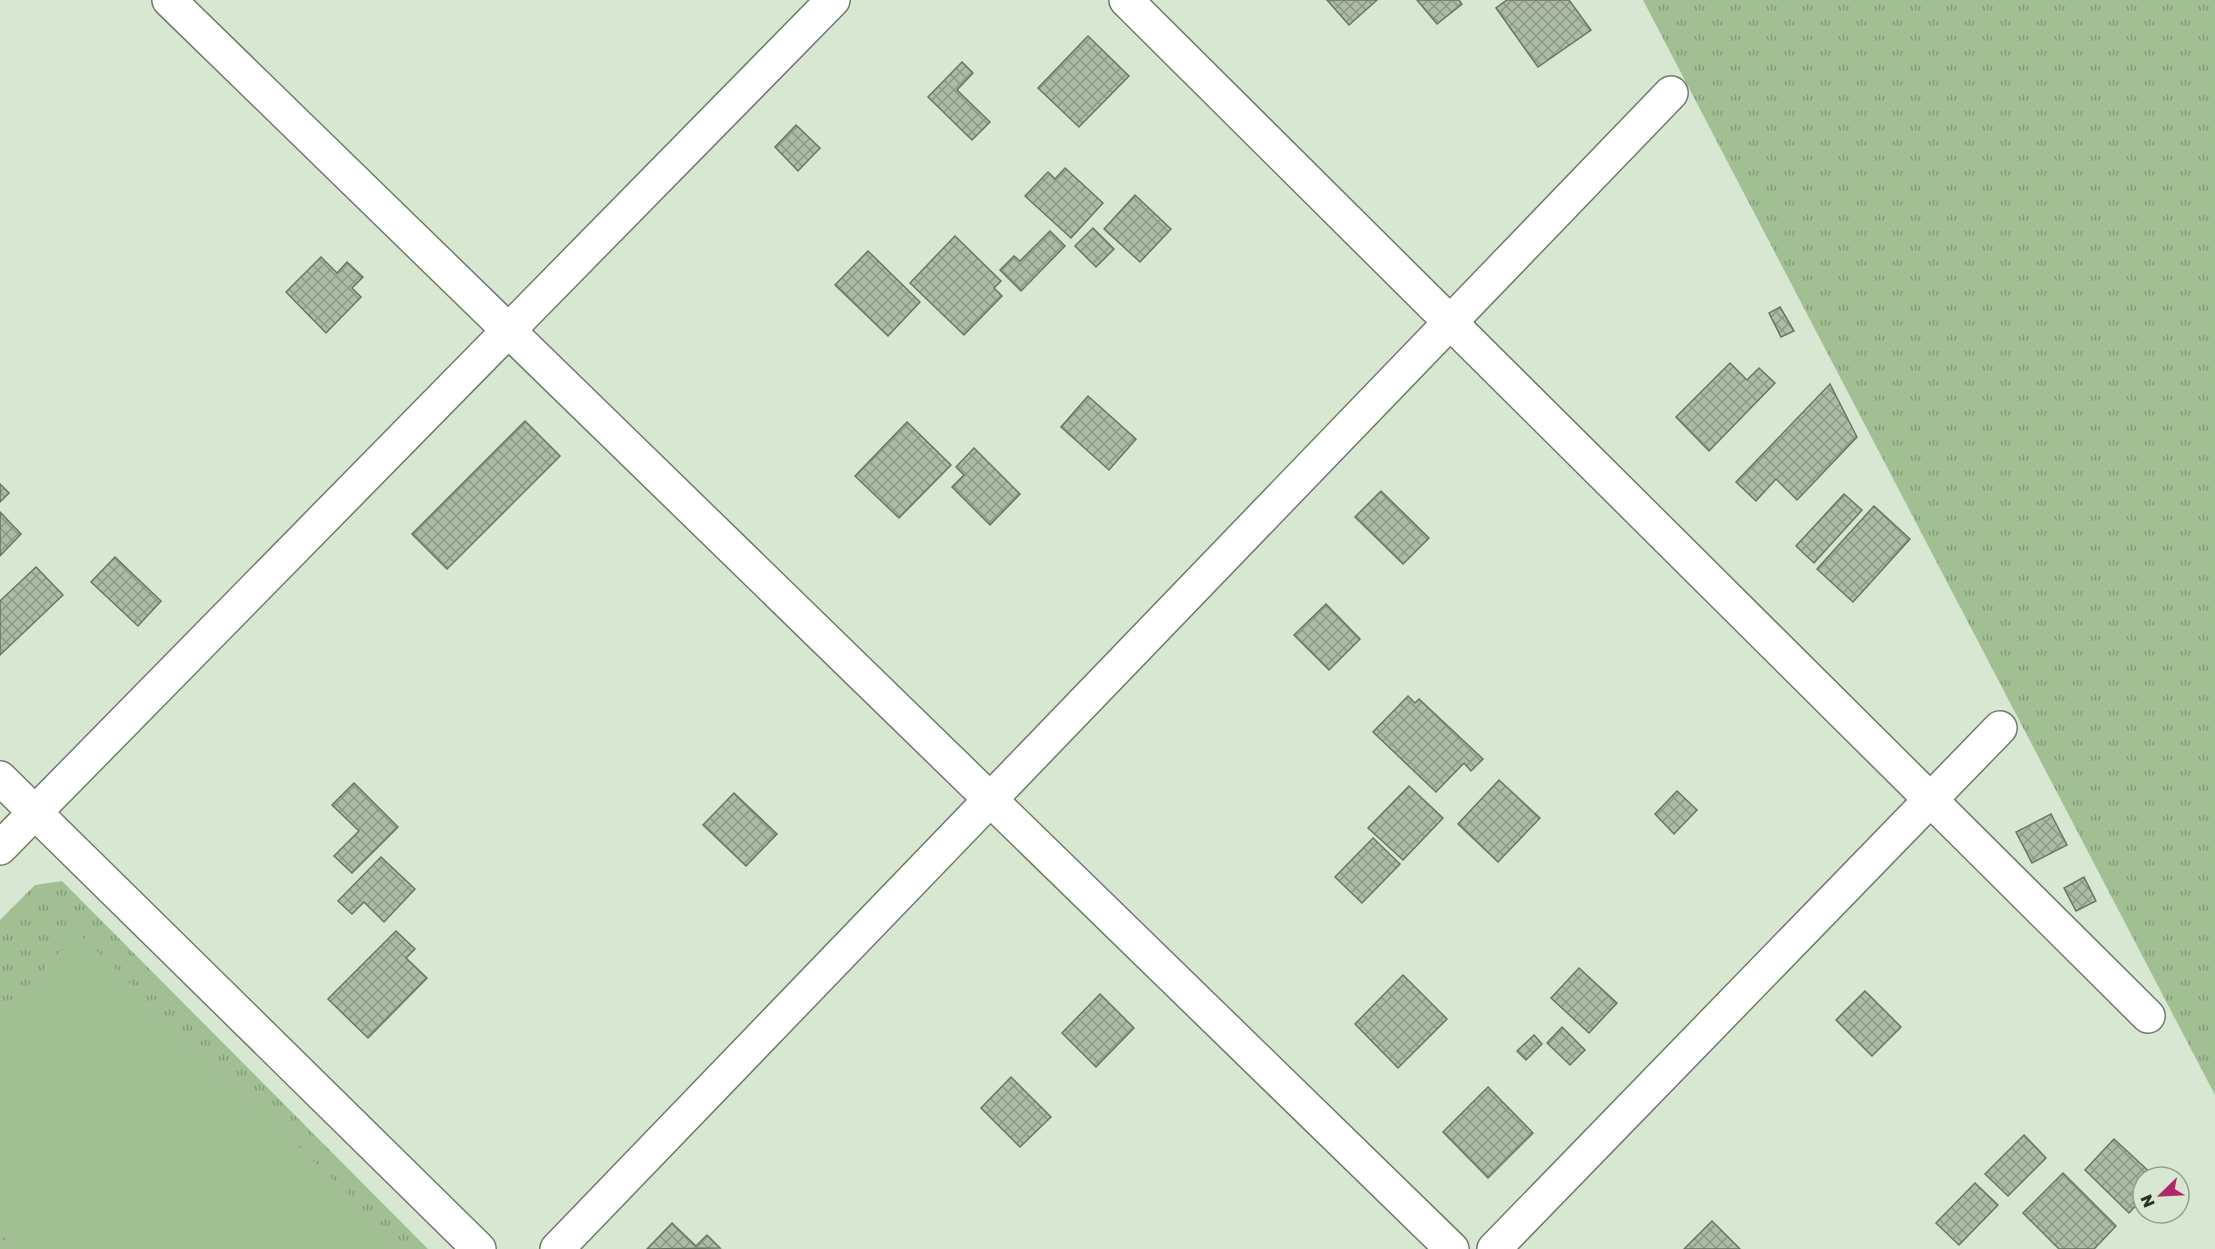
<svg xmlns="http://www.w3.org/2000/svg" width="2215" height="1249" viewBox="0 0 2215 1249" font-family="'Golos Text',sans-serif">
	<style>
		.grass { fill: url(#grass-tufts) }
		.pitch { fill: #a2bf94 }
		.building { fill: url(#building-cross-hatch); stroke: #697663; stroke-width: 1.5 }
		.lines { fill: none; stroke-linecap: round; stroke-linejoin: round }
		.street-casing { stroke: #6e7b68; stroke-width: 36 }
		.street { stroke: #fff; stroke-width: 33 }
	</style>
	<defs>
		<pattern id="grass-tufts" width="24" height="20" patternUnits="userSpaceOnUse" patternTransform="scale(1.5)"><rect width="24" height="20" fill="#a2bf94"/><path d="M3 7l-1-3M5 7V3M7 7l1-3M15 17l-1-3M17 17v-4M19 17l1-3" fill="none" stroke="#849c79"/></pattern>
		<pattern id="building-cross-hatch" width="8" height="8" patternUnits="userSpaceOnUse" patternTransform="scale(1.5)"><rect width="8" height="8" fill="#acbaa6"/><path d="M0 0l8 8M0 8l8-8" fill="none" stroke="#8c9887"/></pattern>
	</defs>
	<rect width="100%" height="100%" fill="#d8e7d1"/>
	<g class="grass">
		<polygon points="1643,0 2215,0 2215,1095"/>
		<polygon points="62,881 428,1249 0,1249 0,920 35,885"/>
	</g>
	<polygon class="pitch" points="78,933 402,1247 400,1249 15,1249 0,1234 0,1015"/>
	<g class="building">
		<polygon points="1327,0 1377,0 1349,25"/>
		<polygon points="1417,0 1459,0 1462,4 1437,24"/>
		<polygon points="1507,0 1569,0 1591,30 1538,67 1496,8"/>
		<polygon points="1088,36 1129,76 1079,127 1038,88"/>
		<polygon points="962,62 973,73 957,90 990,122 972,140 928,97"/>
		<polygon points="796,125 820,148 798,171 775,147"/>
		<polygon points="1065,168 1103,203 1071,238 1025,196 1048,172 1055,179"/>
		<polygon points="1135,195 1171,229 1140,262 1104,229"/>
		<polygon points="1093,228 1114,249 1096,267 1075,246"/>
		<polygon points="1050,231 1065,246 1021,291 1000,270 1014,256 1020,261"/>
		<polygon points="955,236 1001,281 994,288 1002,296 964,335 910,283"/>
		<polygon points="868,251 920,302 888,336 835,285"/>
		<polygon points="321,257 337,273 347,262 363,277 352,288 361,297 326,333 286,292"/>
		<polygon points="1780,307 1794,331 1781,337 1769,313"/>
		<polygon points="1730,363 1747,380 1759,368 1775,383 1709,451 1676,417"/>
		<polygon points="1830,384 1857,437 1797,500 1776,479 1756,501 1736,482"/>
		<polygon points="1088,396 1136,439 1109,470 1061,427"/>
		<polygon points="525,421 560,456 447,569 412,534"/>
		<polygon points="907,422 951,465 899,518 855,476"/>
		<polygon points="974,448 1020,494 990,525 952,487 964,475 956,467"/>
		<polygon points="0,484 9,493 0,502"/>
		<polygon points="1381,491 1429,538 1403,564 1355,517"/>
		<polygon points="1844,494 1862,510 1814,563 1796,546"/>
		<polygon points="1874,506 1910,539 1853,602 1817,569"/>
		<polygon points="0,512 21,534 0,556"/>
		<polygon points="115,557 161,601 138,626 91,582"/>
		<polygon points="36,567 63,595 0,655 0,601"/>
		<polygon points="1326,604 1360,639 1329,670 1294,635"/>
		<polygon points="1408,696 1415,703 1419,699 1483,759 1471,771 1464,763 1436,792 1373,732"/>
		<polygon points="1499,780 1540,818 1498,862 1458,824"/>
		<polygon points="354,783 398,827 352,873 334,856 359,831 332,805"/>
		<polygon points="1409,786 1443,818 1403,860 1368,828"/>
		<polygon points="1677,791 1697,810 1674,834 1655,814"/>
		<polygon points="734,793 777,834 746,866 703,825"/>
		<polygon points="2051,814 2067,845 2032,863 2016,832"/>
		<polygon points="1373,838 1400,864 1362,903 1335,877"/>
		<polygon points="381,857 415,889 384,922 364,902 352,914 338,901"/>
		<polygon points="2084,877 2096,901 2076,911 2064,888"/>
		<polygon points="396,931 415,949 406,958 427,978 368,1038 328,999"/>
		<polygon points="1579,968 1617,1003 1589,1033 1551,998"/>
		<polygon points="1403,975 1447,1019 1398,1068 1355,1024"/>
		<polygon points="1865,991 1901,1027 1872,1056 1836,1020"/>
		<polygon points="1100,994 1134,1028 1096,1067 1062,1033"/>
		<polygon points="1562,1027 1585,1050 1570,1065 1547,1043"/>
		<polygon points="1534,1035 1542,1044 1526,1060 1517,1051"/>
		<polygon points="1011,1077 1051,1117 1020,1147 981,1108"/>
		<polygon points="1488,1087 1533,1133 1488,1178 1443,1132"/>
		<polygon points="2024,1135 2046,1158 2008,1196 1985,1174"/>
		<polygon points="2114,1139 2155,1177 2143,1177 2143,1198 2129,1213 2085,1170"/>
		<polygon points="2063,1173 2116,1226 2094,1249 2059,1249 2023,1213"/>
		<polygon points="1975,1183 1998,1205 1959,1245 1936,1223"/>
		<polygon points="1712,1221 1740,1249 1684,1249"/>
		<polygon points="672,1223 696,1246 707,1235 720,1248 647,1249"/>
	</g>
	<g class="lines">
		<g class="street-casing">
			<g id="street">
				<polyline points="169,0 1452,1249"/>
				<polyline points="1126,0 2148,1016"/>
				<polyline points="0,778 479,1249"/>
				<polyline points="0,848 833,0"/>
				<polyline points="557,1249 1671,93"/>
				<polyline points="1494,1249 2000,728"/>
			</g>
		</g>
		<use href="#street" class="street"/>
	</g>
	<g transform="translate(2161 1195) rotate(246)"><circle r="28" fill="#d8e7d1" stroke="#939e8e" stroke-width="1.5"/>
	<path d="M0-4.5L10 22L0 15L-10 22Z" fill="#af286c"/>
	<text y="-9" font-size="16" font-weight="bold" text-anchor="middle" fill="#2b3129">N</text>
	</g>
</svg>
